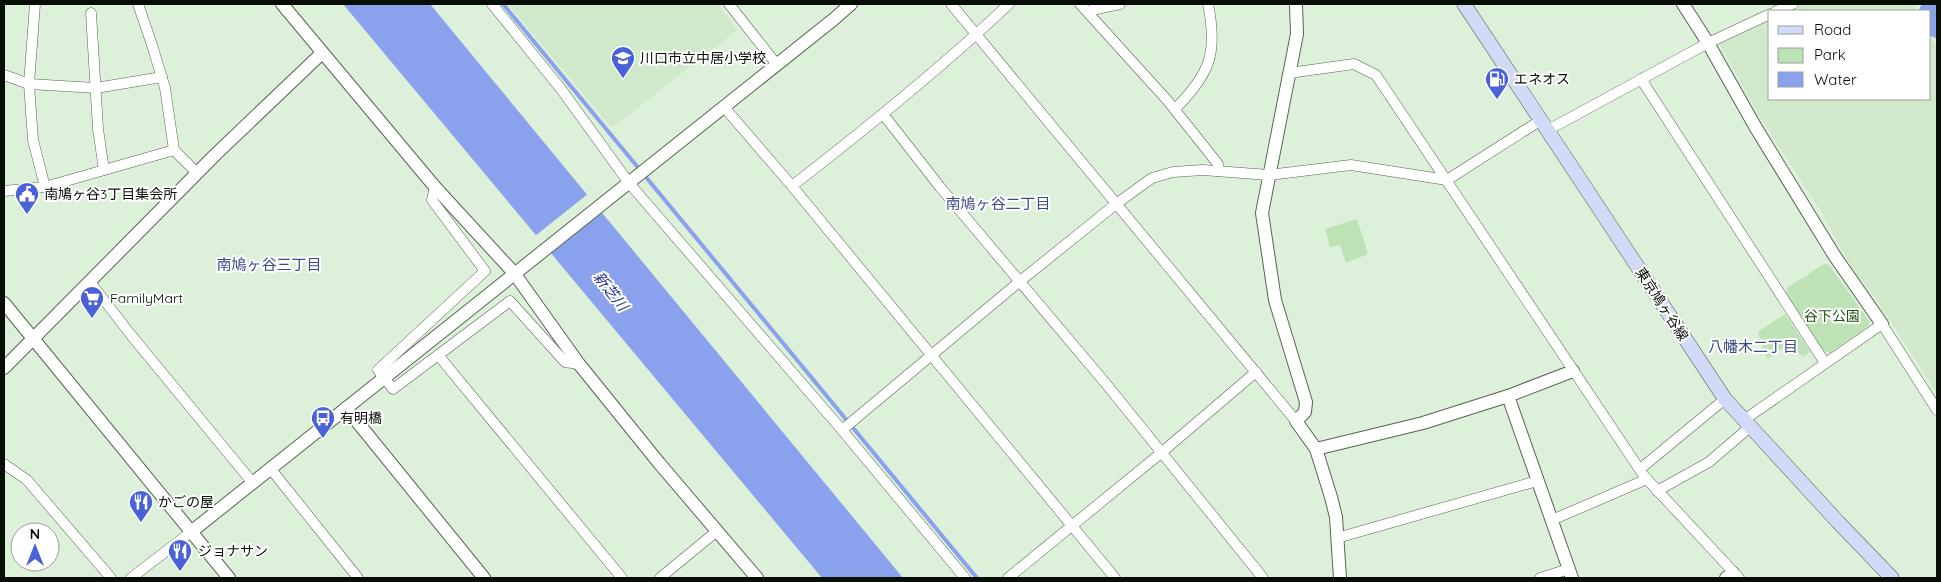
<svg xmlns="http://www.w3.org/2000/svg" width="1941" height="582" viewBox="0 0 1941 582" font-family="Quicksand,'Noto Sans JP',sans-serif">
	<style>
		.built { fill: #d0e9cb }
		.green { fill: #bce2b5 }
		.water { fill: #8aa2ed }
		.pier { fill: #ddf0d9 }
		.lines { fill: none; stroke-linecap: round; stroke-linejoin: round }
		.stream { stroke: #8aa2ed; stroke-width: 4 }
		.river { stroke: #8aa2ed; stroke-width: 22 }
		.minor-casing { stroke: #556652; stroke-width: 11 }
		.tertiary-casing { stroke: #556652; stroke-width: 14 }
		.secondary-casing { stroke: #556652; stroke-width: 15 }
		.minor { stroke: #fff; stroke-width: 10 }
		.tertiary { stroke: #fff; stroke-width: 12 }
		.secondary { stroke: #d2daf7; stroke-width: 14 }
		.labels { text-anchor: middle; dominant-baseline: central; stroke-width: 4; stroke-linejoin: round; paint-order: stroke }
		.poi-label { font-size: 14px; fill: #070e06; stroke: #fff; text-anchor: start }
		.street-label { font-size: 14px; fill: #070e06; stroke: #fff }
		.park-label { font-size: 14px; fill: #1e5612; stroke: #fff }
		.neighbourhood-label { font-size: 15px; fill: #3b4b86; stroke: #fff }
		.water-label { font-size: 15px; font-style: italic; fill: #293990; stroke: #fff }
	</style>
	<rect width="100%" height="100%" fill="#ddf0d9"/>
	<g class="built">
		<polygon points="508,4 717,4 737,30 612,128"/>
		<polygon points="1803,4 1913,4 1917,11 1787,11"/>
		<polygon points="1770,19 1770,99 1930,99 1930,34 1937,48 1937,393 1874,296 1854,271 1820,210 1758,114 1719,43"/>
	</g>
	<g class="green">
		<polygon points="1357,219 1368,254 1346,263 1340,245 1330,247 1325,229"/>
		<polygon points="1824,264 1829,265 1869,321 1869,325 1830,353 1824,352 1786,294 1787,288"/>
		<polygon points="1785,314 1810,352 1803,357 1789,344 1767,359 1758,332"/>
	</g>
	<polygon class="water" points="343,4 430,4 903,578 822,578"/>
	<polygon class="pier" points="589,193 604,211 550,254 535,236"/>
	<g class="lines">
		<polyline class="stream" points="503,4 977,578"/>
		<polyline class="river" points="1930,12 1937,27"/>
		<g class="minor-casing">
			<g id="minor">
				<polyline points="35,4 29,84 33,140 45,187"/>
				<polyline points="138,4 152,45 165,88 174,150"/>
				<polyline points="492,4 561,89 629,183 842,430 965,578"/>
				<polyline points="729,4 777,65"/>
				<polyline points="951,4 1296,421"/>
				<polyline points="1080,4 1167,100 1218,164 1218,171"/>
				<polyline points="1087,11 1120,4"/>
				<polyline points="1776,11 1793,4"/>
				<polyline points="91,13 98,129 104,170"/>
				<polyline points="1289,73 1354,64 1376,75 1644,476 1739,578"/>
				<polyline points="4,75 29,84 96,88 162,77"/>
				<polyline points="1641,79 1825,363"/>
				<polyline points="724,107 792,186 1115,578"/>
				<path d="M 1175,109 C 1210,74 1218,53 1208,4"/>
				<polyline points="883,114 940,187 1107,385 1263,578"/>
				<polyline points="1548,130 1708,43 1770,14"/>
				<path d="M 792,186 C 867,128 940,69 1009,4"/>
				<polyline points="435,187 432,200 485,271 378,370 393,389 510,301 565,362 579,364"/>
				<polyline points="4,191 45,187 174,150 197,173"/>
				<polyline points="90,282 131,335 252,482"/>
				<polyline points="438,355 622,578"/>
				<polyline points="1744,420 1882,324 1937,410"/>
				<polyline points="842,430 1019,282 1116,204 1152,178 1173,172 1203,170 1269,175 1351,165 1447,180 1541,120"/>
				<polyline points="4,464 27,480 111,578"/>
				<polyline points="270,468 358,578"/>
				<polyline points="1640,469 1725,399"/>
				<polyline points="1657,491 1709,462 1750,427"/>
				<polyline points="1552,520 1647,479"/>
				<polyline points="1337,538 1537,481"/>
				<polyline points="131,578 191,532"/>
				<polyline points="660,578 717,531"/>
				<polyline points="1008,578 1161,453 1256,372"/>
				<polyline points="1540,578 1569,569"/>
			</g>
		</g>
		<g class="tertiary-casing">
			<g id="tertiary">
				<polyline points="282,4 435,187 514,273 579,364 659,463 757,578"/>
				<polyline points="1296,4 1297,34 1262,213 1275,300 1306,402 1305,412 1296,421 1316,449 1331,497 1336,517 1340,578"/>
				<polyline points="1683,4 1708,43 1756,128 1834,255 1882,324"/>
				<polyline points="4,303 229,578"/>
				<polyline points="4,368 216,154 322,53"/>
				<polyline points="1508,396 1572,578"/>
				<polyline points="346,408 484,578"/>
				<polyline points="1316,449 1423,423 1508,396 1573,371"/>
				<polyline points="191,532 834,19 851,4"/>
				<polyline points="1726,578 1733,573"/>
			</g>
		</g>
		<g class="secondary-casing">
			<polyline id="secondary" points="1464,4 1725,399 1838,522 1892,578"/>
		</g>
		<use href="#minor" class="minor"/>
		<use href="#tertiary" class="tertiary"/>
		<use href="#secondary" class="secondary"/>
	</g>
	<defs>
		<g id="school-pin" transform="scale(1.25)"><path d="M0 17L-7.5 6A9.5 9.5 0 1 1 7.5 6Z" fill="#4a62d7" stroke="#fff"/><path d="M0-5L7-2L0 1L-7-2ZM-4 1L0 2.5L4 1V4Q0 6-4 4Z" fill="#fff"/></g>
		<g id="fuel-pin" transform="scale(1.25)"><path d="M0 17L-7.5 6A9.5 9.5 0 1 1 7.5 6Z" fill="#4a62d7" stroke="#fff"/><path d="M-5.5-6h7V0h2V4h1.3V-2.5L3-4.5l.8-.8L6-3V5H2.5V1h-1V6h-7ZM-4.2-4.7v3.2H.2V-4.7Z" fill="#fff"/></g>
		<g id="civic-pin" transform="scale(1.25)"><path d="M0 17L-7.5 6A9.5 9.5 0 1 1 7.5 6Z" fill="#4a62d7" stroke="#fff"/><path d="M-.6-6.5H3V-4.5H.6V-3L4-1V1h2V6H-6V1h2V-1L-.6-3ZM-1.2 2.5V6h2.4V2.5Z" fill="#fff"/></g>
		<g id="supermarket-pin" transform="scale(1.25)"><path d="M0 17L-7.5 6A9.5 9.5 0 1 1 7.5 6Z" fill="#4a62d7" stroke="#fff"/><path d="M-6-5.5h2.5l.6 2H6L4.5 2H-2.5L-4.4-4H-6ZM-1.5 3.2a1.3 1.3 0 1 0 .1 0ZM3 3.2a1.3 1.3 0 1 0 .1 0Z" fill="#fff"/></g>
		<g id="bus-pin" transform="scale(1.25)"><path d="M0 17L-7.5 6A9.5 9.5 0 1 1 7.5 6Z" fill="#4a62d7" stroke="#fff"/><path d="M-5-6H5V4H4V6H2V4H-2V6H-4V4H-5ZM-3.5-4V0h7V-4ZM-3.5 1.2v1.5H-2V1.2ZM2 1.2v1.5H3.5V1.2Z" fill="#fff"/></g>
		<g id="restaurant-pin" transform="scale(1.25)"><path d="M0 17L-7.5 6A9.5 9.5 0 1 1 7.5 6Z" fill="#4a62d7" stroke="#fff"/><path d="M-5-6h1v4h1v-4h1v4h1v-4h1v5L-1.5 .5V6h-2V.5L-5-1ZM5-6V6H3V1.5H1.5Q1.5-4 5-6Z" fill="#fff"/></g>
	</defs>
	<g fill-rule="evenodd">
		<use href="#school-pin" x="623" y="58"/>
		<use href="#fuel-pin" x="1497" y="79"/>
		<use href="#civic-pin" x="27" y="194"/>
		<use href="#supermarket-pin" x="92" y="298"/>
		<use href="#bus-pin" x="323" y="418"/>
		<use href="#restaurant-pin" x="141" y="502"/>
		<use href="#restaurant-pin" x="180" y="551"/>
	</g>
	<g class="labels">
		<g class="poi-label">
			<text x="640" y="58">川口市立中居小学校</text>
			<text x="1514" y="79">エネオス</text>
			<text x="44" y="194">南鳩ヶ谷3丁目集会所</text>
			<text x="110" y="298">FamilyMart</text>
			<text x="340" y="418">有明橋</text>
			<text x="158" y="502">かごの屋</text>
			<text x="198" y="551">ジョナサン</text>
		</g>
		<g class="street-label">
			<text transform="translate(1662 304) rotate(57)">東京鳩ヶ谷線</text>
		</g>
		<g class="park-label">
			<text x="1832" y="316">谷下公園</text>
		</g>
		<g class="neighbourhood-label">
			<text x="998" y="203">南鳩ヶ谷二丁目</text>
			<text x="269" y="264">南鳩ヶ谷三丁目</text>
			<text x="1753" y="346">八幡木二丁目</text>
		</g>
		<g class="water-label">
			<text transform="translate(611 291) rotate(52)">新芝川</text>
		</g>
	</g>
	<rect width="1941" height="582" fill="none" stroke="#070e06" stroke-width="10"/>
	<rect x="1768" y="10" width="162" height="90" fill="#ffffff" stroke="#9c9f9b"/>
	<rect x="1778" y="26" width="25" height="8" fill="#d2daf7" stroke="#9c9f9b"/>
	<text x="1814" y="35" font-size="15" fill="#070e06">Road</text>
	<rect x="1778" y="48" width="25" height="15" fill="#bce2b5" stroke="#9c9f9b"/>
	<text x="1814" y="60" font-size="15" fill="#070e06">Park</text>
	<rect x="1778" y="72" width="25" height="15" fill="#8aa2ed" stroke="#9c9f9b"/>
	<text x="1814" y="85" font-size="15" fill="#070e06">Water</text>
	<g transform="translate(35 547)"><circle r="24" fill="#ffffff" stroke="#9c9f9b"/>
	<path d="M0-4L9 19L0 12L-9 19Z" fill="#4a62d7"/>
	<text y="-8" font-size="14" font-weight="bold" text-anchor="middle" fill="#070e06">N</text>
	</g>
</svg>
